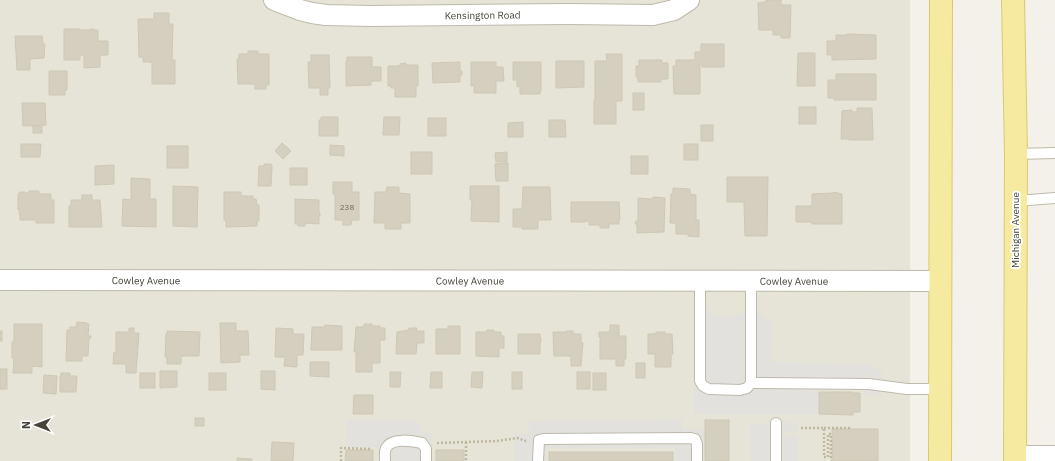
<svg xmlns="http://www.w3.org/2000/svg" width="1055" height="461" viewBox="0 0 1055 461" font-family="'IBM Plex Sans',sans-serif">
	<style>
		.residential { fill: #e6e4d7 }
		.parking { fill: #e2e1dd }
		.building { fill: #d4cfbf; stroke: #cec8b3 }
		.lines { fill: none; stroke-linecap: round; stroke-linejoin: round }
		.lane-casing { stroke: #bebaac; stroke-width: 12 }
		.street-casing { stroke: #bebaac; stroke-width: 22 }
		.primary-casing { stroke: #d9ca70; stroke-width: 24 }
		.path { stroke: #beb89f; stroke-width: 2.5; stroke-dasharray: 2 2; stroke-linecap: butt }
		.lane { stroke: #fff; stroke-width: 10 }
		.street { stroke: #fff; stroke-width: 20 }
		.primary { stroke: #f5ea9f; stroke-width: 22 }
		.labels { text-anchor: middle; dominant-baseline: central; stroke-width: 3.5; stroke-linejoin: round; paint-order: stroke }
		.number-label { font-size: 8px; fill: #6a665a }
		.street-label { font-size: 10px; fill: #464338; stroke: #fff }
	</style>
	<rect width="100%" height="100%" fill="#f3f1e9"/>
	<rect class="residential" x="0" y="0" width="910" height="461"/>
	<g class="parking">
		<polygon points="694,308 709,308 709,313 712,316 736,316 740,313 763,314 762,319 773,319 772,362 870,365 882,373 881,396 867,395 865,392 856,389 818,389 817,414 694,414"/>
		<polygon points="347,420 416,420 425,433 432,433 432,461 378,461 378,448 377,447 347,447"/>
		<polygon points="682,420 682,430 705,429 705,461 676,461 675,448 546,448 546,461 514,461 515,433 530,434 528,421"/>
		<polygon points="769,421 788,421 789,424 798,423 798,431 784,432 784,436 798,436 798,461 751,461 750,424 764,424"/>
	</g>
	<g class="building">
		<polygon points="766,0 781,0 781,5 791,5 790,38 781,38 781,35 773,35 773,30 759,30 758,3 766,2"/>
		<polygon points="154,13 169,13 169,24 173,24 172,60 175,60 175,84 152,84 152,62 143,62 143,57 139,57 138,19 154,19"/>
		<polygon points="64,29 80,29 80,30 90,30 90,29 94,29 94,30 98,30 98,41 108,41 108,55 100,55 100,67 84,68 84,55 80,55 80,60 64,60"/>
		<polygon points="847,34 876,35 876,59 832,60 832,55 827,55 827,41 836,41 836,35 847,35"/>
		<polygon points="15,36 42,36 43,44 45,44 44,58 30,59 30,70 17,70"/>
		<polygon points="701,44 724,44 724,67 702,67 702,64 700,64 700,94 674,94 673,66 676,66 676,60 695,60 695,52 701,52"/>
		<polygon points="248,51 258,51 258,54 269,54 269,85 266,85 266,89 255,89 255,84 238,84 237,59 239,59 239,54 248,54"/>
		<polygon points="798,53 815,53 815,86 797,86"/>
		<polygon points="606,54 622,54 622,101 616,101 616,124 594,124 594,100 595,100 595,61 607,61"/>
		<polygon points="311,55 329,55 330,88 328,88 328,95 320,95 320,88 309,88 308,62 311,62"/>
		<polygon points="347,57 372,57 372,67 381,67 381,81 371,81 371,85 346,86 346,61 347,61"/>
		<polygon points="639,60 662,60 662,63 668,63 668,79 661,79 661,82 638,82 638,77 636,77 636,66 639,66"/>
		<polygon points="556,61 584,61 584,87 556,88"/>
		<polygon points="460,62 460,71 462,71 462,75 460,75 460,82 433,83 432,63"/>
		<polygon points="471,62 496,62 496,67 503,67 504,81 496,81 496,93 474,93 474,85 471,86"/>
		<polygon points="513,62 541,62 541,91 540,91 540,94 520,94 520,86 517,87 517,80 513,80"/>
		<polygon points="406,63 406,65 418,65 418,86 416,86 416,97 395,97 395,88 391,88 391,86 388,86 388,66 400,66 400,64"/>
		<polygon points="49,71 67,71 67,90 65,90 65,95 49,95"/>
		<polygon points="836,74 876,74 876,100 834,100 834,98 828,98 828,80 836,80"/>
		<rect x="633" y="93" width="11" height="17"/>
		<polygon points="22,103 45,103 46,125 23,126"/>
		<rect x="799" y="107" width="17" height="17"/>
		<polygon points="857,108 872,108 873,140 849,140 849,139 841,139 842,111 852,110 852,112 857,112"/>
		<polygon points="321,117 338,117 338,136 319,136 319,120 321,120"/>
		<polygon points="384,117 400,117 399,135 383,135"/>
		<rect x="428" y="118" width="18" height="18"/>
		<polygon points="549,120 565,120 566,137 549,137"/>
		<polygon points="523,122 523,137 508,137 508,123"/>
		<rect x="701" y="125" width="12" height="16"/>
		<rect x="33" y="126" width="9" height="7"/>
		<polygon points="282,143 291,151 283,159 275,151"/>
		<polygon points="21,144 41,144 40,157 21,157"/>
		<rect x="684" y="144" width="14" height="16"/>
		<polygon points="330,145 344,146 344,156 330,155"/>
		<rect x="167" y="146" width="21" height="22"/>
		<rect x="411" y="152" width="21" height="22"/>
		<polygon points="507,152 507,162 496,162 495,153"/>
		<rect x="631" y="156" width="17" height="18"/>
		<polygon points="508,163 508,181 496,181 495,164"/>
		<polygon points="264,164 271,164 272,166 271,186 258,186 259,166 264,166"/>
		<polygon points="114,165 114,184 95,185 95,166"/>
		<rect x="290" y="168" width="17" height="17"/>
		<polygon points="727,177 768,177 767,236 745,236 744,202 727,202"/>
		<polygon points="131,178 150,179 150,199 156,199 156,227 122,226 123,199 131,200"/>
		<polygon points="333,182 352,182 352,192 359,192 359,220 352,220 351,225 343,225 343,220 335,220 335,194 333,194"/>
		<polygon points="173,186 198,187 197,227 173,226"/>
		<polygon points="470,186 499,186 499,222 471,221 472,200 470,200"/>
		<polygon points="387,187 399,187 399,193 410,194 410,223 401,223 401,229 385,229 385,223 374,223 375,192 386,192"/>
		<polygon points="523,187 550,187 551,220 538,220 538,229 522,229 522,227 513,227 513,209 522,209"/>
		<polygon points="673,188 690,189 690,194 696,195 696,220 699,220 699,237 688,236 688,234 676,234 676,223 670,223 671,194 673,194"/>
		<polygon points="29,191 39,191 39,194 51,194 51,200 54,200 54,223 36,223 36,220 20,220 20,214 19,214 20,210 18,210 18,194 20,192 25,192 29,194"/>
		<polygon points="224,192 241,192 241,196 253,196 253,199 256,199 257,205 259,205 259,221 257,221 257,226 226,227 226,220 224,220"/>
		<polygon points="833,192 842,194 842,224 812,224 812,222 796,222 796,206 812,206 812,194 833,193"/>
		<polygon points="82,195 92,195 92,200 100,200 102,227 69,227 69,206 71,206 71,200 82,200"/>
		<polygon points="653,197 665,198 664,232 637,233 637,224 635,224 636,221 638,221 638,198 653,199"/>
		<polygon points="295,199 319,200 319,213 320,213 320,216 319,216 319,224 305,223 305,226 298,226 298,224 295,224"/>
		<polygon points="571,202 619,202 620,219 619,219 619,224 609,224 609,228 600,228 600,225 589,225 589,221 585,221 586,222 571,222"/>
		<polygon points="77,322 87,323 87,324 89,324 88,336 91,336 91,338 89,338 88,356 82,356 82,361 66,361 67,330 70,330 70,327 76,327"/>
		<polygon points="220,323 236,323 236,331 248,331 249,355 240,355 240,362 221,363"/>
		<polygon points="14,324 42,324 42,367 32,366 32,373 13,373 14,358 12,358 12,342 14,342"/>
		<polygon points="364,324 372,324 372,326 380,326 380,328 385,328 385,340 380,340 380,363 372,363 372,372 356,372 356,352 354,352 356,327 364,327"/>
		<polygon points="325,325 342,326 342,350 311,350 312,327 325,327"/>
		<polygon points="610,325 619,325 619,336 626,336 626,359 624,359 624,366 616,366 616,359 600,359 600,337 599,337 599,332 610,332"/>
		<polygon points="448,326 460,326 460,354 436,354 436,329 448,329"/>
		<polygon points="129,328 134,328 134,333 139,333 136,373 126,373 126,364 113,364 114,352 116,353 116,332 129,332"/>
		<polygon points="276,328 293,329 293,334 304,334 303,355 297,355 297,367 284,366 285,357 275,357"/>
		<polygon points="409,328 417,328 416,331 424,331 424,343 417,343 416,354 396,354 397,332 409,330"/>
		<polygon points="487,330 494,330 494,332 501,332 501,336 504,336 504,348 499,348 499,357 476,356 476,332 487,332"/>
		<rect x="0" y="331" width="2" height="10"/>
		<polygon points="167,331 200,332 199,356 181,356 181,364 167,364 167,357 165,357 166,334 167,334"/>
		<polygon points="567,331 573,331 573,334 581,334 581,343 583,343 581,366 571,366 571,356 554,356 553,332 567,332"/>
		<polygon points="656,332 665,332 665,334 672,334 673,354 671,355 671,367 655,367 655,354 648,354 648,334 656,334"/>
		<polygon points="518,334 540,334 541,342 540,342 540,354 518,354"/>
		<polygon points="310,362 329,362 329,377 310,376"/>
		<rect x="636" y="363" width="9" height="15"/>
		<rect x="0" y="369" width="7" height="20"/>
		<polygon points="160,371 177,371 177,387 160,388"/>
		<polygon points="261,371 275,371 275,390 261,389"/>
		<polygon points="390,372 401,372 400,387 390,387"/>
		<polygon points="431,372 442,372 442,388 430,388"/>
		<polygon points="472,372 483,372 482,388 471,387"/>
		<rect x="512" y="372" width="10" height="17"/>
		<rect x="577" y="372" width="13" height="17"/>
		<polygon points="61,373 70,373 70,376 77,376 76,392 60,392 60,376 61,376"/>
		<rect x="140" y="373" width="15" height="15"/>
		<rect x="209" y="373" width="17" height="17"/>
		<rect x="593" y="373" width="13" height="17"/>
		<polygon points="44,375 57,376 56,394 43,393"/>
		<polygon points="819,392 853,392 853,393 860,393 860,412 853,412 853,415 819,414"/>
		<polygon points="354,395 373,395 373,414 353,414"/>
		<rect x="195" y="418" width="9" height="8"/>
		<rect x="705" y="420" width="24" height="41"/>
		<polygon points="832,429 878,429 878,461 830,461 832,460"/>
		<polygon points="272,442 294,443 293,461 271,461"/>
		<polygon points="346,450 373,450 373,461 345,461"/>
		<rect x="436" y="450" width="28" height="11"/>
		<rect x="549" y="452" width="124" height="9"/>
		<polygon points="237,458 252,459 252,461 237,461"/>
	</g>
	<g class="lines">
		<g class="lane-casing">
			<g id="lane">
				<polyline points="1016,154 1055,153"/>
				<polyline points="1015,201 1055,198"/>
				<polyline points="700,281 700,381 703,386 709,389 740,390 747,388 751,383 869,384 907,389 939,389"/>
				<polyline points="751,383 751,281"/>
				<polyline points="776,423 776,461"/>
				<path d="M 385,461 C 385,457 384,452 386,448 C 392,437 412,441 422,443 L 426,449 L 426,461"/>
				<polyline points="538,461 539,440 543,439 691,438 695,439 697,444 697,461"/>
			</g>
		</g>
		<g class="street-casing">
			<g id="street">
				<path id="s1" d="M 274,0 L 300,10 L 312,13 L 326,15 L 370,16 L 569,14 L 653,15 L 674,10 L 689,0"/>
				<path id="s2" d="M 0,280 L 940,281"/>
				<polyline points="1015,456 1055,456"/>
			</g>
		</g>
		<g class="primary-casing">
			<g id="primary">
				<polyline points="1013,0 1016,154 1015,461"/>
				<polyline points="940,461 941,0"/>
			</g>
		</g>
		<g class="path">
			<polyline points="801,428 824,428 824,457 828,457 828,434 831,434 831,460"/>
			<polyline points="824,428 851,428 851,429"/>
			<polyline points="466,442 466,461"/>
			<polyline points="437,443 497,441 517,438 526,441"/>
			<polyline points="341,461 341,448 372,449"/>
		</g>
		<use href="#lane" class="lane"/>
		<use href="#street" class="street"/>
		<use href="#primary" class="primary"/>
	</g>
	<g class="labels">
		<g class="number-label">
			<text x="347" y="207">238</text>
		</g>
		<g class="street-label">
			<text stroke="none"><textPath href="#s1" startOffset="211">Kensington Road</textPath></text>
			<text transform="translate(1015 230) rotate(-90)">Michigan Avenue</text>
			<text stroke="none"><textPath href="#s2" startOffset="146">Cowley Avenue</textPath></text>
			<text stroke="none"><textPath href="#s2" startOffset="470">Cowley Avenue</textPath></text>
			<text stroke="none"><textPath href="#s2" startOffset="794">Cowley Avenue</textPath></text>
		</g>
	</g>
	<g transform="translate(36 425) rotate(270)" stroke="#ffffff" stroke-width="3" paint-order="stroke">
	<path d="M0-3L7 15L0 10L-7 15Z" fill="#464338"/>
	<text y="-6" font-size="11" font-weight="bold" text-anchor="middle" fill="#464338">N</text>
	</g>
</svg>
